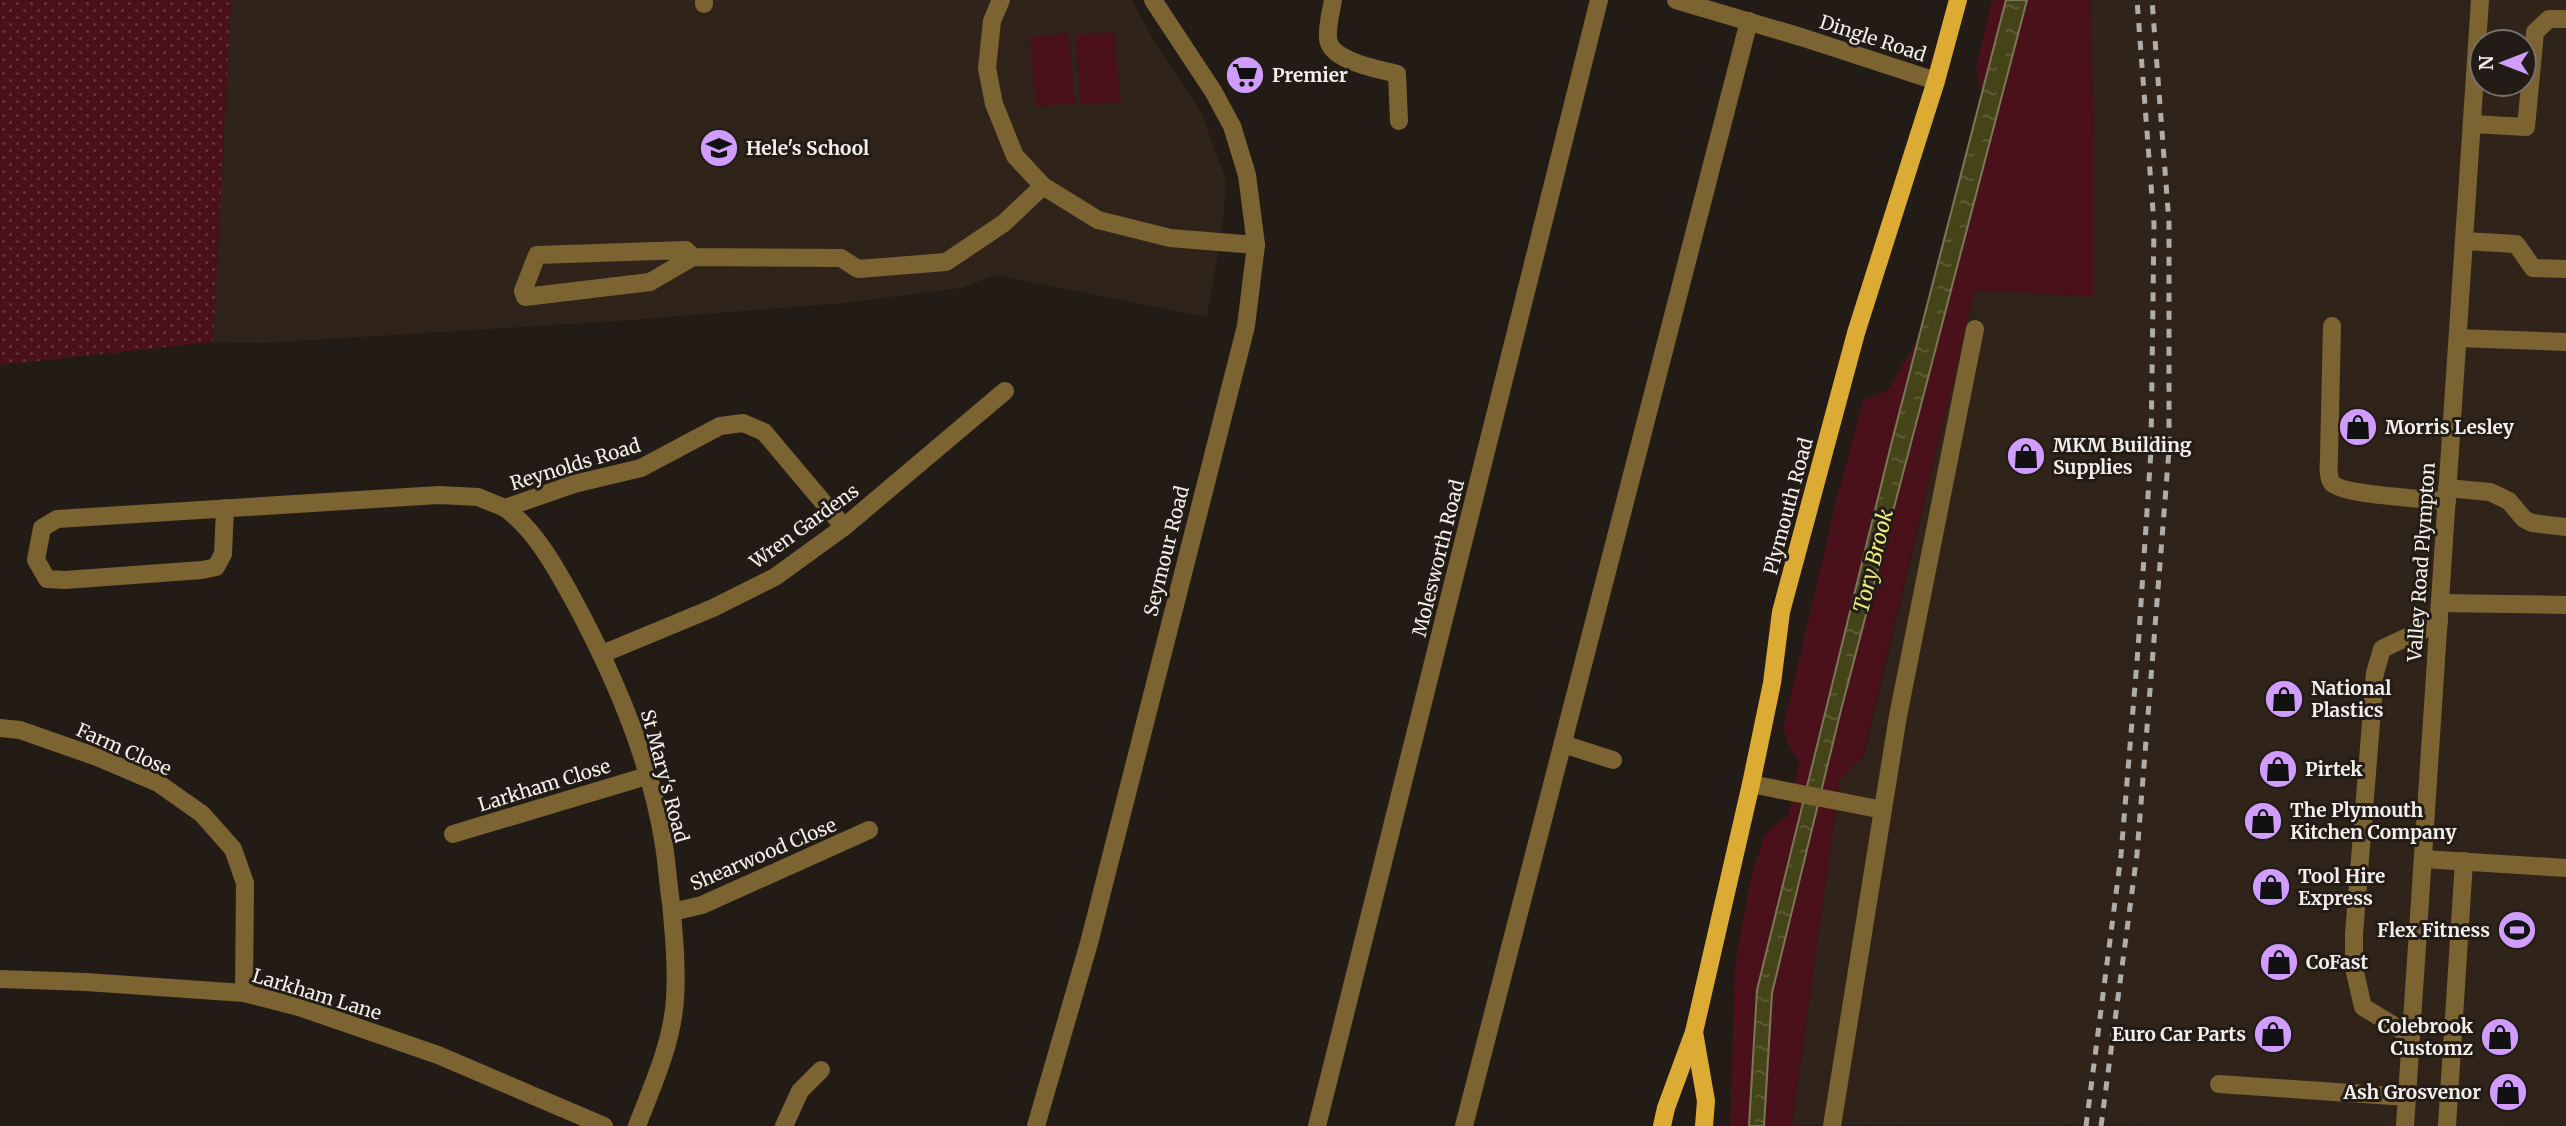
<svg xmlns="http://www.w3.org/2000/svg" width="2566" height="1126" viewBox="0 0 2566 1126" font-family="Merriweather,serif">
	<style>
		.built { fill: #30241a; fill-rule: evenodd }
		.grass { fill: #4a111a }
		.park { fill: url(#park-dots) }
		.water { fill: url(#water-ripples); stroke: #7a7758; stroke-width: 2 }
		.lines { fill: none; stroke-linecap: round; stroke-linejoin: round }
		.minor { stroke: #7b6432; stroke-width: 18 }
		.major { stroke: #dbab34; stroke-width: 18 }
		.rail { stroke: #b1aca7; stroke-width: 5; stroke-dasharray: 9 9; stroke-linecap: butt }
		.labels { text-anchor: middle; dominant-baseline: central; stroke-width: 6; stroke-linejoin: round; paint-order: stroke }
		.street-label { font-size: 19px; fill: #f4efeb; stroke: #231c16 }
		.poi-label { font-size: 19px; font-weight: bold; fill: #f4efeb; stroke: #231c16; text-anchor: start }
		.water-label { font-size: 21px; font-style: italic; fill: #eceb7b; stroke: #231c16 }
	</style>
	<defs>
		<pattern id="park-dots" width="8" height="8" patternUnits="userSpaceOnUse" patternTransform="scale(1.75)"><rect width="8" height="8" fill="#4a111a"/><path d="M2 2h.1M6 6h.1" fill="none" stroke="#65343b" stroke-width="1.8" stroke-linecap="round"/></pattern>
		<pattern id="water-ripples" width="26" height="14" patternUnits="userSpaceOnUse" patternTransform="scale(1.75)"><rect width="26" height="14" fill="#454419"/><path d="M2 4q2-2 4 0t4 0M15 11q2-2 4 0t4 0" fill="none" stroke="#605f3b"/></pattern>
	</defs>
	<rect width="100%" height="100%" fill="#231c16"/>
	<g class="built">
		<polygon points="231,0 1132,0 1153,39 1202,114 1226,181 1223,222 1207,317 995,275 961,288 844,303 618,321 263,343 213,342"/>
		<path d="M 2090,0 L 2566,0 L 2566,1126 L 1792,1125 L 1840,780 L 1864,756 L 1975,290 L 2094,297 L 2094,137 ZM 2482,42 L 2524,42 L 2524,84 L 2482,84 Z"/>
	</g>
	<g class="grass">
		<polygon points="1992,0 2090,0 2094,137 2094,297 1975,290 1863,756 1840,780 1792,1124 1799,1126 1730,1126 1735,965 1751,878 1764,837 1777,823 1788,816 1799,762 1789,746 1783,728 1834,510 1863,400 1887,391 1919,337 1982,93 1976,66"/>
		<polygon points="1114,32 1121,102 1081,105 1075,35"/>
		<polygon points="1069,33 1075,103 1036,107 1030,37"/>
	</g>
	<polygon class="park" points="0,0 231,0 213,342 0,365"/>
	<polygon class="water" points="2006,0 2027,0 1841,710 1772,993 1764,1126 1749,1126 1757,990 1892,441"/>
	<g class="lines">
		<g class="minor">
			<polyline points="704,0 704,4"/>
			<polyline points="1001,0 992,21 987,68 994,104 1015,156 1043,186 1098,220 1170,238 1256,245"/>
			<path d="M 1333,0 C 1331,12 1327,26 1328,38 C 1329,61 1379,69 1397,74 L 1399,121"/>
			<polyline points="1676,0 1801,37 1936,81"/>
			<polyline points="2472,124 2526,127 2535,32 2549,19 2566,19"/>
			<polyline points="2464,241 2516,244 2533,268 2566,269"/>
			<polyline points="693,257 686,250 537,255 523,291 525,297 650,282 693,257 841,258 858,269 946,262 1004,223 1043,186"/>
			<path d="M 2332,326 L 2329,456 C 2329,464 2327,476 2332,483 C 2342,495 2427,499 2447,501"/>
			<polyline points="2458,338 2566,342"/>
			<polyline points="2447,488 2490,492 2509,501 2524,519 2532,523 2566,527"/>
			<polyline points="225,508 223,554 216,567 202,570 65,580 47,579 36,560 42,528 57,519 439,495 478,497 505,508 574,484 641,468 720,426 743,423 764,432 844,527"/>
			<path d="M 505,508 C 536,531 556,568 574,601 C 614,675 651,762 664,845 C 667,864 668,884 671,903 C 674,935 677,967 675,999 C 672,1044 653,1084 637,1126"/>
			<polyline points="2440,603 2566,605"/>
			<polyline points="602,654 713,608 775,577 844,527 1005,391"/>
			<polyline points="0,728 20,730 97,757 158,783 202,814 233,849 245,883 244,993"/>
			<polyline points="1563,744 1613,760"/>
			<polyline points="1751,784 1883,810"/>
			<polyline points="453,834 647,776"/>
			<polyline points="2423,859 2566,868"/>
			<polyline points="672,912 702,905 869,830"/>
			<polyline points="0,979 86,982 244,993 299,1007 438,1055 604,1126"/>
			<polyline points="2411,1036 2363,1007 2354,968 2354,934 2375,673 2382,649 2439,622"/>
			<polyline points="2219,1084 2407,1097"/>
			<polyline points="784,1126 800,1091 821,1070"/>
			<polyline points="1036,1126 1089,943 1246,326 1256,245 1247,175 1232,126 1213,91 1153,0"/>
			<polyline points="1317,1126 1599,0"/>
			<polyline points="1464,1126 1749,21"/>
			<polyline points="1832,1126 1898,716 1975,329"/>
			<polyline points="2405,1126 2480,0"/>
			<polyline points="2447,1126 2464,861"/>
		</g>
		<g class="major">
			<polyline points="1694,1032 1706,1101 1704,1126"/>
			<polyline points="1662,1126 1666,1108 1694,1032 1751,784 1772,683 1781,612 1856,333 1936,81 1958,0"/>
		</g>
		<g class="rail">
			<polyline points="2086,1126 2121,855 2138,649 2151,450 2154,224 2137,0"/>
			<polyline points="2101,1126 2137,854 2169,450 2169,223 2152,0"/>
		</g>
	</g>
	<defs>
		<g id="supermarket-disc" transform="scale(2.0125)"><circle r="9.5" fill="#d09dff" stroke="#231c16"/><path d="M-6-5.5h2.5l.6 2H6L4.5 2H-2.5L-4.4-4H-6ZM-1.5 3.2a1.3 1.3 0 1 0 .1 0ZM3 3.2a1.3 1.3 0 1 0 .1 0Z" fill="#111"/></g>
		<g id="school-disc" transform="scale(2.0125)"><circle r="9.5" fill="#d09dff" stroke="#231c16"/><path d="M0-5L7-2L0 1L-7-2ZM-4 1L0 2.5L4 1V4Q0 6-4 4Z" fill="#111"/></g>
		<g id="shop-disc" transform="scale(2.0125)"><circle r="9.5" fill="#d09dff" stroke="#231c16"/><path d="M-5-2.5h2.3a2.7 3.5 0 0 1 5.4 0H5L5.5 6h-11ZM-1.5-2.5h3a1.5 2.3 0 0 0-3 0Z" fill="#111"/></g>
		<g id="stadium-disc" transform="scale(2.0125)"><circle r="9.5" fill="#d09dff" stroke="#231c16"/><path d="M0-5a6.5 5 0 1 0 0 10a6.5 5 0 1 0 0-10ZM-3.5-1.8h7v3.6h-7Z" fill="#111"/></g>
	</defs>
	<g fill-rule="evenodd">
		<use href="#supermarket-disc" x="1245" y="75"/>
		<use href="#school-disc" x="719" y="148"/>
		<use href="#shop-disc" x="2358" y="427"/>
		<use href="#shop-disc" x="2026" y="456"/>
		<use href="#shop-disc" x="2284" y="699"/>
		<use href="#shop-disc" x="2278" y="769"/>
		<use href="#shop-disc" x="2263" y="821"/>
		<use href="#shop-disc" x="2271" y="887"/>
		<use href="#stadium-disc" x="2517" y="930"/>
		<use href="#shop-disc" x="2279" y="962"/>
		<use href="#shop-disc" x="2273" y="1034"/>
		<use href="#shop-disc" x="2500" y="1037"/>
		<use href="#shop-disc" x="2508" y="1092"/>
	</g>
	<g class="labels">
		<g class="street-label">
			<text transform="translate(1873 38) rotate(18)">Dingle Road</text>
			<text transform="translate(575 464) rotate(-17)">Reynolds Road</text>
			<text transform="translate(1788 506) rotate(-75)">Plymouth Road</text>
			<text transform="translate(804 526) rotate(-36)">Wren Gardens</text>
			<text transform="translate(1166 551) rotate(-76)">Seymour Road</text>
			<text transform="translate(1438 558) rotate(-76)">Molesworth Road</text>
			<text transform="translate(2421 562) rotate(-86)">Valley Road Plympton</text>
			<text transform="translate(124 749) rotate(24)">Farm Close</text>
			<text transform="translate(665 776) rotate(75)">St Mary's Road</text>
			<text transform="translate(544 785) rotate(-17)">Larkham Close</text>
			<text transform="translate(763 854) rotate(-23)">Shearwood Close</text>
			<text transform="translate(317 994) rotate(17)">Larkham Lane</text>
		</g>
		<g class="poi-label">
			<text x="1272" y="75">Premier</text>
			<text x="746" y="148">Hele's School</text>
			<text x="2385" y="427">Morris Lesley</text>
			<text x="2053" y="445">MKM Building<tspan x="2053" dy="22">Supplies</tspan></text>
			<text x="2311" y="688">National<tspan x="2311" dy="22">Plastics</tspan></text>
			<text x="2305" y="769">Pirtek</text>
			<text x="2290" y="810">The Plymouth<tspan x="2290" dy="22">Kitchen Company</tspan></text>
			<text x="2298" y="876">Tool Hire<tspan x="2298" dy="22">Express</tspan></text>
			<text x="2490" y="930" text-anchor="end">Flex Fitness</text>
			<text x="2306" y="962">CoFast</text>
			<text x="2473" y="1026" text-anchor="end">Colebrook<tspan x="2473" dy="22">Customz</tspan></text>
			<text x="2246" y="1034" text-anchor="end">Euro Car Parts</text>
			<text x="2481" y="1092" text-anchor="end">Ash Grosvenor</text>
		</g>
		<g class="water-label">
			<text transform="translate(1873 561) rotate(-76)">Tory Brook</text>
		</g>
	</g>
	<g transform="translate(2503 63) rotate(270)"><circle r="33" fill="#231c16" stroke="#77706b" stroke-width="2"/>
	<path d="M0-5L12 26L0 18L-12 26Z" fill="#d09dff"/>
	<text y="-10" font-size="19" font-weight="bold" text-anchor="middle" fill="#f4efeb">N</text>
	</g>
</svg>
